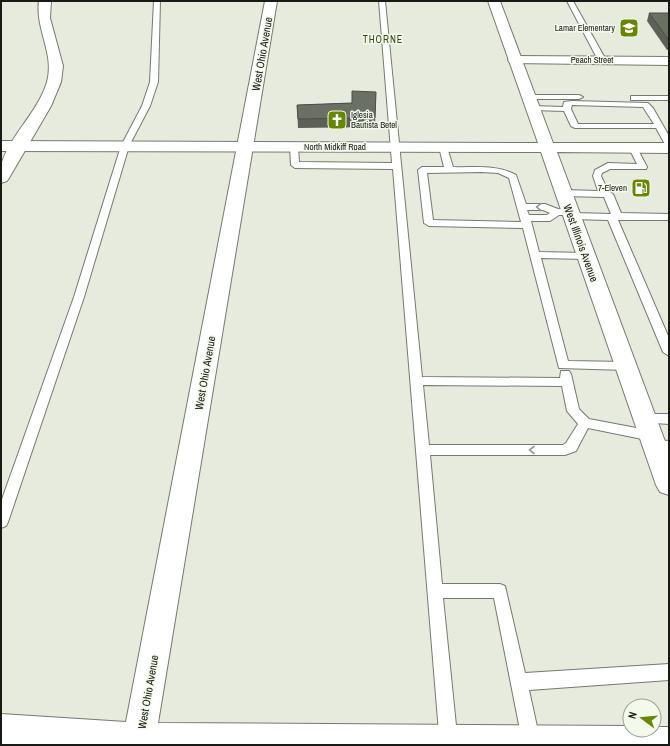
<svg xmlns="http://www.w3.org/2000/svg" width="670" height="746" viewBox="0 0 670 746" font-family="'Archivo Narrow',sans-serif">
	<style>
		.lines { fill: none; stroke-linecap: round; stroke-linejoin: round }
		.service-casing { stroke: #757a6e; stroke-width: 2 }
		.minor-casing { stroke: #757a6e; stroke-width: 2 }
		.tertiary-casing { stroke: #757a6e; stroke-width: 2 }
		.secondary-casing { stroke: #757a6e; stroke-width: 2 }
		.service { fill: #fff; fill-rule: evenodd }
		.minor { fill: #fff; fill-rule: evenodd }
		.tertiary { fill: #fff; fill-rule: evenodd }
		.secondary { fill: #fff; fill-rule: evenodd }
		.wall { fill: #5c6056 }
		.building { fill: #6b7064; stroke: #4b4e46 }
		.oneway { stroke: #979896 }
		.labels { text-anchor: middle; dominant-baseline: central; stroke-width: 3; stroke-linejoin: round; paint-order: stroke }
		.far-poi-label { font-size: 9px; fill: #181a15; stroke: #f3f9eb; text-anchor: end }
		.far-street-label { font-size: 9px; fill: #181a15; stroke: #f3f9eb }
		.far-neighbourhood-label { font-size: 10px; letter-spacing: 1px; fill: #394914; stroke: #f3f9eb }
		.street-label { font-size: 11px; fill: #181a15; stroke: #f3f9eb }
	</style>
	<rect width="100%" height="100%" fill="#e6ebde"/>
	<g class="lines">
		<g class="service-casing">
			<g id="service">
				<polygon points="154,1 160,1 158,82 150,106 129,146 84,297 8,522 6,526 1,528 1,502 74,297 121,146 142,106 150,82"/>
				<path d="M 379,1 L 385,1 L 422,377 L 560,378 L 561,371 L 569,371 L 571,374 L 579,409 L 589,419 L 652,431 L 657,432 L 658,436 L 655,440 L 669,441 L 669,451 L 650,449 L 648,445 L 652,441 L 588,428 L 576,451 L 565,455 L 430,455 L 442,584 L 500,584 L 505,586 L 525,673 L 669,664 L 669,680 L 529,690 L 541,745 L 523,745 L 494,598 L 443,598 L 458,745 L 440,745 L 393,169 L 295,168 L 291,165 L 290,147 L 294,144 L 298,147 L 299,162 L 392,163 ZM 423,385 L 562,386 L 567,411 L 578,424 L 566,443 L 563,445 L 429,445 Z"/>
				<polygon points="567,1 573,1 606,60 605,62 598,60"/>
				<polygon points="526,95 579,95 583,97 579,99 526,99"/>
				<rect x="631" y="96" width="38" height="4"/>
				<path d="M 572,101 L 648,103 L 653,108 L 669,136 L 669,147 L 666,146 L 656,128 L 575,128 L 571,126 L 564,111 L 533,110 L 529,108 L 533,106 L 563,107 L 564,102 ZM 572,105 L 643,107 L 654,124 L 578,124 L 571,109 Z"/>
				<path d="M 443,144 L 447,147 L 453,167 C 475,168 496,164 516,175 L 526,204 L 545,204 L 558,209 L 573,210 L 574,213 L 611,214 L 604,197 L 564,196 L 559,193 L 564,190 L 598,191 L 593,176 L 595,170 L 608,163 L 637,164 L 629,148 L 630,146 L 636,146 L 647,167 L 646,169 L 610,169 L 602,173 L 601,176 L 608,191 L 613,194 L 621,213 L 669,214 L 669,220 L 618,220 L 669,338 L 669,356 L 663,352 L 608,220 L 572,219 L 569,218 L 568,215 L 559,215 L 550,221 L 531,221 L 539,252 L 586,253 L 591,256 L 586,259 L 541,258 L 568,361 L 626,362 L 630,363 L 632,366 L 630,369 L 626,370 L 559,368 L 523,228 L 429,226 L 424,223 L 418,170 L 422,167 L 444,167 L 439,147 ZM 482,172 L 498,173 L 509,178 L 521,222 L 433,220 L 427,173 ZM 527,210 L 543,210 L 550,213 L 547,215 L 529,215 Z"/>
				<polygon points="645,414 669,414 669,424 641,422 639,419 641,416"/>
			</g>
		</g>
		<g class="minor-casing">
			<g id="minor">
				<polygon points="265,1 277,1 158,723 630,726 630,730 654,730 654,727 669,727 669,745 1,745 1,714 126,722"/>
				<polygon points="515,56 669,57 669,65 510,63 508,60"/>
			</g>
		</g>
		<g class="tertiary-casing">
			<path id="tertiary" d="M 39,1 L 51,1 L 50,18 L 63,66 L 61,82 L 51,106 L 9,178 L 7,181 L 1,183 C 1,177 0,168 2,162 C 12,133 38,112 47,82 C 55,54 35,29 39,1 Z"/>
		</g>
		<g class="secondary-casing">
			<polygon id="secondary" points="488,1 500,1 553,143 669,143 669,153 557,152 669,452 669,495 660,492 656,485 541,152 1,151 1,141 538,143"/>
		</g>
		<use href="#service" class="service"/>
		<use href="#minor" class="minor"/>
		<use href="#tertiary" class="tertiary"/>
		<use href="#secondary" class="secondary"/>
	</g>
	<g class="wall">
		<polygon points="649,13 669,13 669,50 667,50 647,21"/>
		<polygon points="376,92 375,127 298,128 297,105 351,103"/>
	</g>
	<g class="building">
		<polygon points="649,13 669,13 669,40"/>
		<polygon points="352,91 376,92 375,118 298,119 297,105 352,103"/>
	</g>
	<defs><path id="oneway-chevron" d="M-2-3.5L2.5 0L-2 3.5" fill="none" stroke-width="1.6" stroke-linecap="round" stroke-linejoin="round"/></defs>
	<g class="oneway">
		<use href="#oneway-chevron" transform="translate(539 207) rotate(-177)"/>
		<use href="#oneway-chevron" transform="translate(532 450) rotate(-180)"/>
	</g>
	<defs>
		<g id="school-square" transform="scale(1)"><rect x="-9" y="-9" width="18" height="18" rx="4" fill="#678703" stroke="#f3f9eb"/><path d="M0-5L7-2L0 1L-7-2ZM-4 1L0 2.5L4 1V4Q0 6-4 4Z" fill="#fff"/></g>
		<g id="church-square" transform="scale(1)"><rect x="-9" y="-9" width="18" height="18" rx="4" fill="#678703" stroke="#f3f9eb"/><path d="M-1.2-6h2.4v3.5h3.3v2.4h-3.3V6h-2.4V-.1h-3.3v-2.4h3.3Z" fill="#fff"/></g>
		<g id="fuel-square" transform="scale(1)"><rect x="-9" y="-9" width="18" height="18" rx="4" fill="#678703" stroke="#f3f9eb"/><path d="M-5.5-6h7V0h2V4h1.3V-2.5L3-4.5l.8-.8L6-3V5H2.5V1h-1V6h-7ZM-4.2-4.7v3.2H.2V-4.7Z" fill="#fff"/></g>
	</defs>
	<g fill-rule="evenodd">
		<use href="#school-square" x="629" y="28"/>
		<use href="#church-square" x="337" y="120"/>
		<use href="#fuel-square" x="641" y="188"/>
	</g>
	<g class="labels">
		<g class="far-poi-label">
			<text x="615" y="28">Lamar Elementary</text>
			<text x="351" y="115" text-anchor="start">Iglesia<tspan x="351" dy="10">Bautista Betel</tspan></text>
			<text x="627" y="188">7-Eleven</text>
		</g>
		<g class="far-street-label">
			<text x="592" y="60">Peach Street</text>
			<text x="335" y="147">North Midkiff Road</text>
		</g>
		<g class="far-neighbourhood-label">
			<text x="383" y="39">THORNE</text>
		</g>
		<g class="street-label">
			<text transform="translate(262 54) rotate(-80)">West Ohio Avenue</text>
			<text transform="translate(581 243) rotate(70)">West Illinois Avenue</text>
			<text transform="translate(205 373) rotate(-80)">West Ohio Avenue</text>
			<text transform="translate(148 692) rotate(-80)">West Ohio Avenue</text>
		</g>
	</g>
	<rect width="670" height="746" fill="none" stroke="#181a15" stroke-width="4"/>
	<g transform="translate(642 718) rotate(286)"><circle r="19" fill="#f3f9eb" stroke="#9ba095"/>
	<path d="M0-3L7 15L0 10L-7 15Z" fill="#678703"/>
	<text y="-6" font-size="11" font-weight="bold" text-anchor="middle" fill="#181a15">N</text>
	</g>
</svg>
